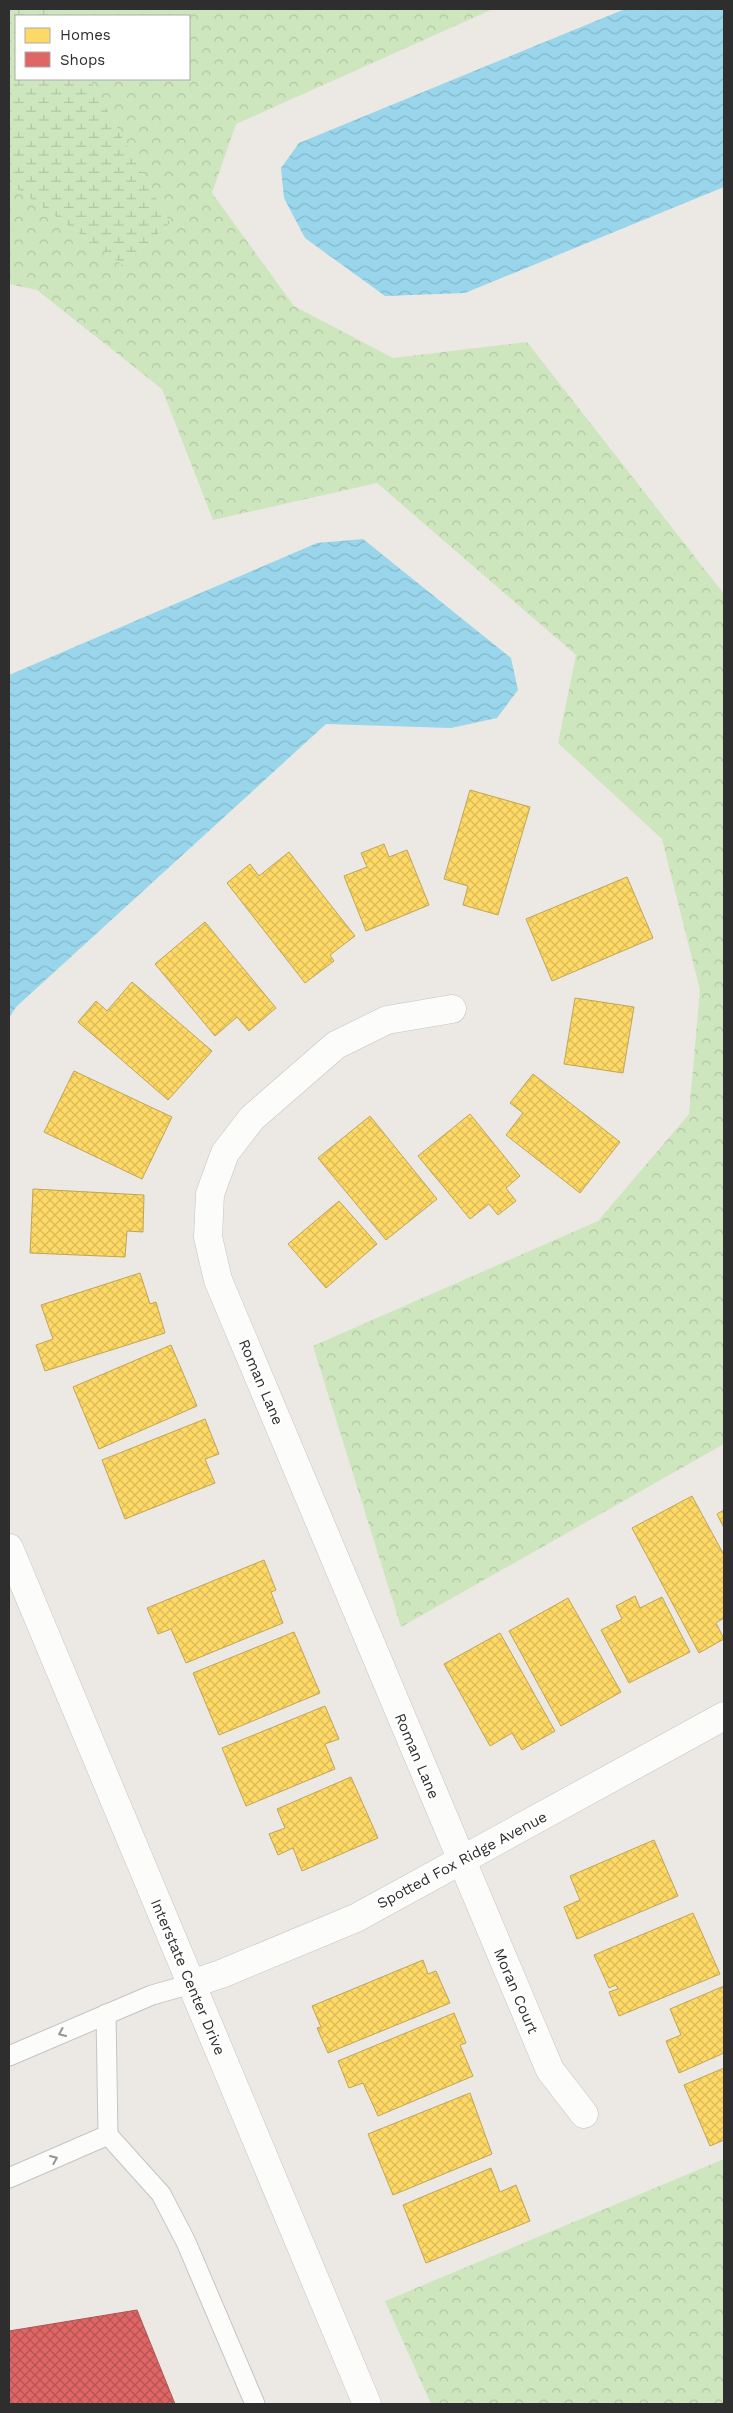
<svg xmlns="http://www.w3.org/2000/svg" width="733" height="2413" viewBox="0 0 733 2413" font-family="'Work Sans',sans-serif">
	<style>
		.forest { fill: url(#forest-crowns) }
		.wetland { fill: url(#wetland-marsh) }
		.water { fill: url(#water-waves) }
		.homes { fill: url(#homes-cross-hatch); stroke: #c0a655 }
		.shops { fill: url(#shops-cross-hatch); stroke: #ab5555 }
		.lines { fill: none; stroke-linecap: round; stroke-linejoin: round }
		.service-casing { stroke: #c5c4c5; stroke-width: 21 }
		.minor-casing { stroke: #c5c4c5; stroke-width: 29 }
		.tertiary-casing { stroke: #c5c4c5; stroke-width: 29 }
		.service { stroke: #fcfcfb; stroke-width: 19 }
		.minor { stroke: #fcfcfb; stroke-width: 28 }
		.tertiary { stroke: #fcfcfb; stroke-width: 28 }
		.oneway { stroke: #959594 }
		.labels { text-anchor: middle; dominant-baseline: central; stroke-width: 5; stroke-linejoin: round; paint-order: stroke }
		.street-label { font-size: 15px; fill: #2e2e2e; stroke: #fff }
	</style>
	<defs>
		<pattern id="forest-crowns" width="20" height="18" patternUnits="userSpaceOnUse" patternTransform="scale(1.25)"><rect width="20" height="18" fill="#cee6be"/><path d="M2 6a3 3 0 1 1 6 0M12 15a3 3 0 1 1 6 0" fill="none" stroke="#b1c6a4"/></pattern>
		<pattern id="wetland-marsh" width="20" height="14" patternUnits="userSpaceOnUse" patternTransform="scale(1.25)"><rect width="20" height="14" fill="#cee6be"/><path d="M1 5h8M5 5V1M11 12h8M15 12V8" fill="none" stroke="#b1c6a4"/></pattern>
		<pattern id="water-waves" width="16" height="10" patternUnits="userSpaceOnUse" patternTransform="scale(1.25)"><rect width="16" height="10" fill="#99d6ec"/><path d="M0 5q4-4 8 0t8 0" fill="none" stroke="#84b8cb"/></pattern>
		<pattern id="homes-cross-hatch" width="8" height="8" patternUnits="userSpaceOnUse" patternTransform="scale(1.25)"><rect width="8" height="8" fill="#ffd966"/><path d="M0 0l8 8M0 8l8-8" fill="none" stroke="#dbbb59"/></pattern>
		<pattern id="shops-cross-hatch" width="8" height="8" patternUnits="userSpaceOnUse" patternTransform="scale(1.25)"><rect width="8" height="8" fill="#e06666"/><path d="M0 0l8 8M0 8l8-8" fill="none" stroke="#b65454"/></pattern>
	</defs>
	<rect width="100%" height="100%" fill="#ece8e4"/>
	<g class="forest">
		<polygon points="69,9 493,9 236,124 212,193 294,306 393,358 527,342 724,594 724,1444 401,1627 313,1346 598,1221 689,1114 700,990 662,839 558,743 576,655 377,483 213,520 162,389 37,290 9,284 9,183 123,265 170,223 90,79 189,79 189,16 65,16"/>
		<polygon points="724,2159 724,2404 431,2404 385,2301"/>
	</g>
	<polygon class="wetland" points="9,9 69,9 65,16 16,16 16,79 90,79 170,223 123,265 9,183"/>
	<g class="water">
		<polygon points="625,9 724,9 724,187 465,293 385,296 305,238 284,198 281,168 299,143"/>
		<polygon points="363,539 511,658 518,690 497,718 451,728 326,724 16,1007 9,1018 9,675 317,543"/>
	</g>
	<g class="homes">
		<polygon points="470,790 530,807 498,915 463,905 468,886 444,879"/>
		<polygon points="384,844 389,857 407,850 429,905 366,931 344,876 367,867 361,853"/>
		<polygon points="289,852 355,936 330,955 334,961 305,983 227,883 250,864 259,876"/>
		<polygon points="627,877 653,938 552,981 526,919"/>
		<polygon points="205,922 276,1008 249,1031 237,1017 215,1036 155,964"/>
		<polygon points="132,982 212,1051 168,1100 78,1022 96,1001 107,1011"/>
		<polygon points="575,998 634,1007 623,1073 564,1064"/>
		<polygon points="74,1071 172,1117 142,1179 44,1132"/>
		<polygon points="533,1074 620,1142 580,1193 506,1135 523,1113 510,1103"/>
		<polygon points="470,1114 520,1176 506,1188 516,1201 498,1215 489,1204 470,1219 418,1156"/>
		<polygon points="370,1116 437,1199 386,1240 318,1158"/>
		<polygon points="33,1189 144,1195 143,1232 127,1231 125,1257 30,1253"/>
		<polygon points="339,1201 377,1244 326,1288 288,1244"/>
		<polygon points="140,1273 150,1304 156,1302 165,1333 45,1371 36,1345 53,1339 41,1305"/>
		<polygon points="171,1345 197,1406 99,1449 73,1387"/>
		<polygon points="205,1419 219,1454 205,1459 215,1483 125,1519 102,1460"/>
		<polygon points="692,1496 724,1555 724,1618 716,1623 724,1639 699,1653 632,1528"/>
		<polygon points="724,1510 724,1528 717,1514"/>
		<polygon points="264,1560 276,1590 271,1592 283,1623 186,1663 171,1629 158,1634 147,1608"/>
		<polygon points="635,1596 640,1608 662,1597 690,1652 629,1683 601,1630 622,1619 616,1606"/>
		<polygon points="568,1598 621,1692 561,1726 509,1631"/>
		<polygon points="294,1632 320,1693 219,1735 193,1673"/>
		<polygon points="500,1633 555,1731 522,1750 512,1733 490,1746 444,1664"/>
		<polygon points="325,1706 339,1739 325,1744 335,1769 246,1806 222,1748"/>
		<polygon points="351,1777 378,1838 302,1871 293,1848 278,1855 269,1834 285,1828 277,1809"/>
		<polygon points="654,1840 678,1896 577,1939 564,1907 580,1900 570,1876"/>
		<polygon points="693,1913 720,1974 619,2016 609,1992 618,1989 616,1985 609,1988 594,1955"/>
		<polygon points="423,1960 428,1974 436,1971 450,2003 328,2053 317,2028 321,2027 312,2006"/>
		<polygon points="724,1986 724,2053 679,2073 666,2041 681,2035 670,2009"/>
		<polygon points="454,2013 466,2043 460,2045 473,2076 378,2116 363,2083 349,2088 338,2061"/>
		<polygon points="724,2068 724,2140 710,2146 684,2085"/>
		<polygon points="470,2093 492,2154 393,2195 368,2134"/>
		<polygon points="491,2168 500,2192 516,2185 530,2221 426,2263 403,2205"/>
	</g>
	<polygon class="shops" points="137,2310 175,2404 9,2404 9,2331"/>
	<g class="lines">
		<g class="service-casing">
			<g id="service">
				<polyline points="9,2056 152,1995 191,1984"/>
				<polyline points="108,2135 161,2194 186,2242 255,2404"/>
				<polyline points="9,2178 108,2135 106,2014"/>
			</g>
		</g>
		<g class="minor-casing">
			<g id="minor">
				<polyline points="452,1009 387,1020 336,1045 252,1118 225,1153 210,1194 208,1237 218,1280 534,2032 550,2070 584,2114"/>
				<polyline points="191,1984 221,1974 356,1918 724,1716"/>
			</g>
		</g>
		<g class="tertiary-casing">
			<polyline id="tertiary" points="9,1548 367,2404"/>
		</g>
		<use href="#service" class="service"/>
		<use href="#minor" class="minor"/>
		<use href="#tertiary" class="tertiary"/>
	</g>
	<defs><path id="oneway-chevron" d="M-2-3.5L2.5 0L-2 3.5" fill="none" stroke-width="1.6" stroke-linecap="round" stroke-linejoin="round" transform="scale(1.25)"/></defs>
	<g class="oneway">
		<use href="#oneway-chevron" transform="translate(62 2033) rotate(156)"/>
		<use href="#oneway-chevron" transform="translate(54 2159) rotate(-23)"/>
	</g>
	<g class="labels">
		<g class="street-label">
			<text transform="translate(261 1382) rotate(67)">Roman Lane</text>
			<text transform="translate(417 1756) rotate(67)">Roman Lane</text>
			<text transform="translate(462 1860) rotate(-28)">Spotted Fox Ridge Avenue</text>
			<text transform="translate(188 1977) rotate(67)">Interstate Center Drive</text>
			<text transform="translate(516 1991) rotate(67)">Moran Court</text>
		</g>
	</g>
	<rect width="733" height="2413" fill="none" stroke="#2e2e2e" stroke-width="20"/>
	<rect x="15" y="15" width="175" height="65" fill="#ffffff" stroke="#ababab"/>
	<rect x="25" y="28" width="25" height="15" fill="#ffd966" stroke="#ababab"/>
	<text x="60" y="40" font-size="15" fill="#2e2e2e">Homes</text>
	<rect x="25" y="52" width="25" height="15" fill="#e06666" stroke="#ababab"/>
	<text x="60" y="65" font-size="15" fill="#2e2e2e">Shops</text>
</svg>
